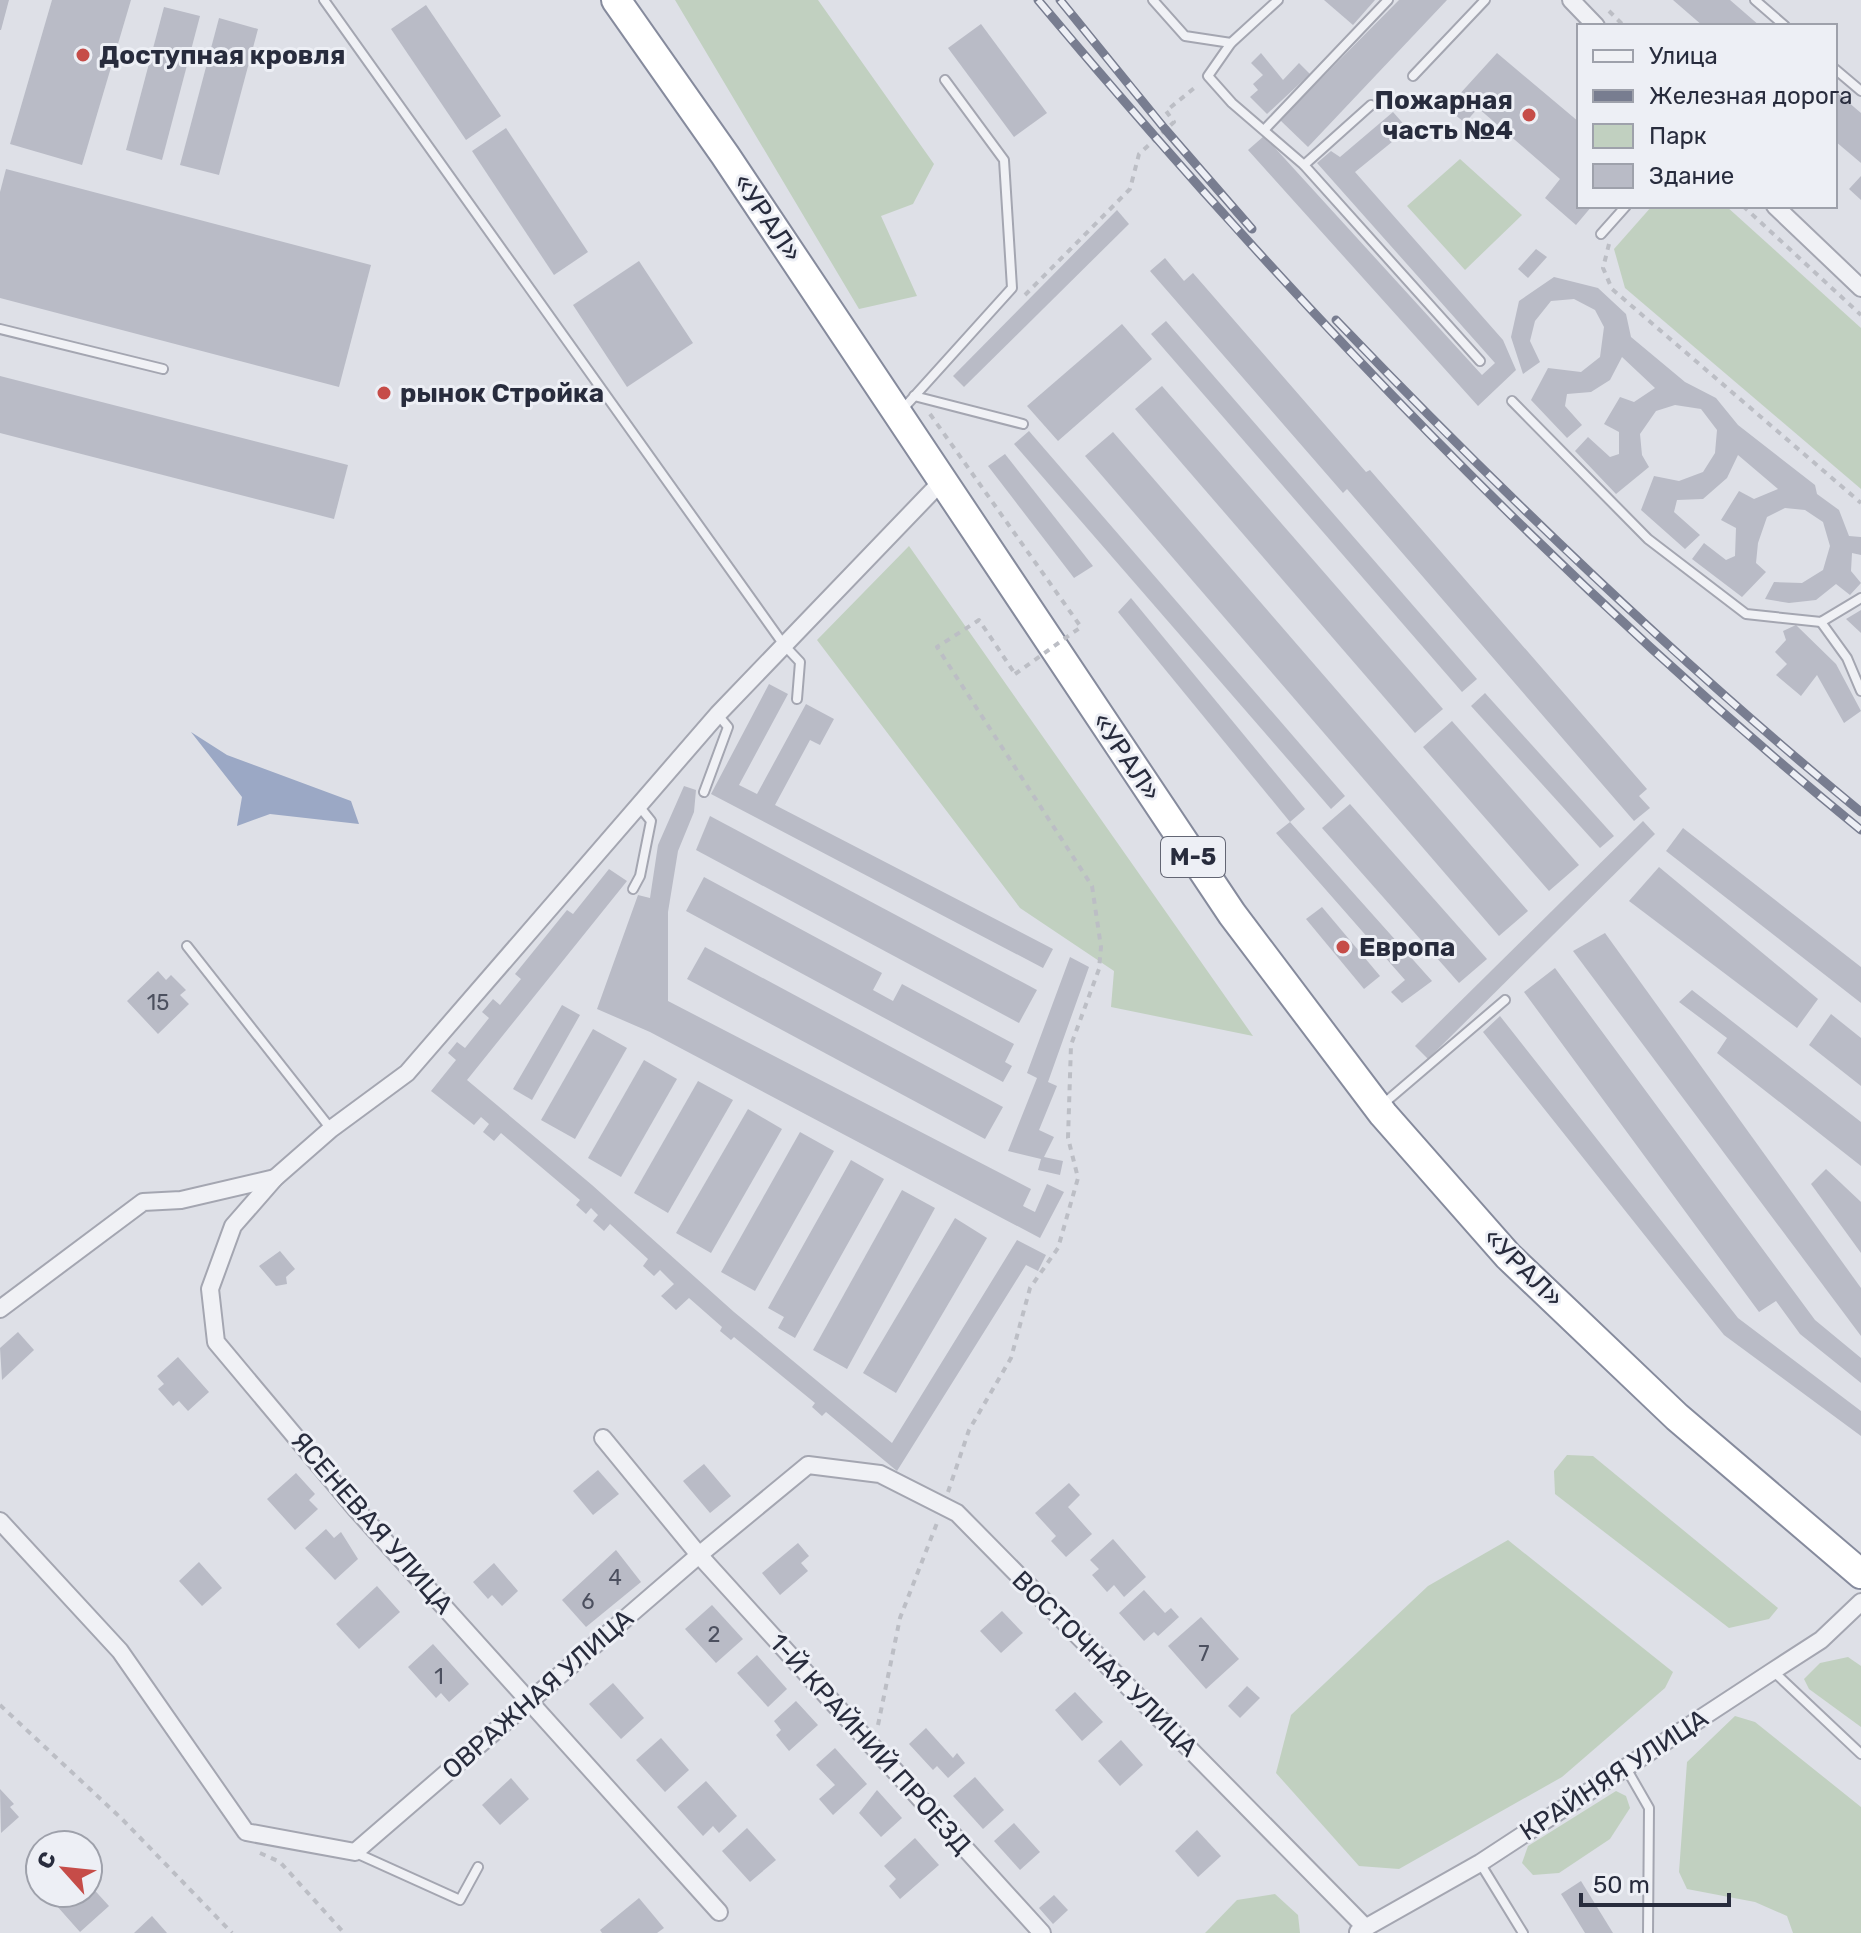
<svg xmlns="http://www.w3.org/2000/svg" width="1861" height="1933" viewBox="0 0 1861 1933" font-family="Rubik,sans-serif">
	<style>
		.green { fill: #c1d0c0 }
		.water { fill: #9ba8c5 }
		.building { fill: #b9bbc6 }
		.lines { fill: none; stroke-linecap: round; stroke-linejoin: round }
		.service-casing { stroke: #a4a6b1; stroke-width: 12 }
		.minor-casing { stroke: #a4a6b1; stroke-width: 20 }
		.trunk-casing { stroke: #868b9d; stroke-width: 32 }
		.path { stroke: #bcbec5; stroke-width: 4; stroke-dasharray: 6 6; stroke-linecap: butt }
		.service { stroke: #f0f1f5; stroke-width: 8 }
		.minor { stroke: #f0f1f5; stroke-width: 16 }
		.trunk { stroke: #fff; stroke-width: 28 }
		.rail-casing { stroke: #787d90; stroke-width: 9 }
		.rail { stroke: #edeff5; stroke-width: 6; stroke-dasharray: 18; stroke-linecap: butt }
		.path-bridge { stroke: #bcbec5; stroke-width: 4; stroke-dasharray: 6 6; stroke-linecap: butt }
		.poi-dot { fill: #c64c48; stroke: #edeff5; stroke-width: 3 }
		.labels { text-anchor: middle; dominant-baseline: central; stroke-width: 6; stroke-linejoin: round; paint-order: stroke }
		.number-label { font-size: 22px; fill: #4c505f }
		.shield { fill: #edeff5; stroke: #636674; stroke-width: 2 }
		.shield-label { font-size: 24px; font-weight: bold; fill: #282c3d }
		.poi-label { font-size: 26px; font-weight: bold; fill: #282c3d; stroke: #edeff5; text-anchor: start }
		.street-label { font-size: 26px; fill: #282c3d; stroke: #edeff5 }
	</style>
	<rect width="100%" height="100%" fill="#dee0e7"/>
	<g class="green">
		<polygon points="675,0 818,0 934,164 913,204 881,216 917,296 859,309"/>
		<polygon points="1460,159 1522,215 1465,270 1407,206"/>
		<polygon points="1652,206 1726,206 1861,328 1861,489 1625,288 1614,249"/>
		<polygon points="909,546 1253,1036 1111,1007 1114,971 1020,908 817,640"/>
		<polygon points="1567,1455 1593,1456 1778,1608 1769,1619 1729,1628 1555,1494 1554,1471"/>
		<polygon points="1508,1540 1673,1672 1665,1688 1562,1777 1399,1869 1359,1866 1276,1773 1291,1715 1428,1586"/>
		<polygon points="1848,1657 1861,1666 1861,1727 1809,1689 1804,1679 1820,1663"/>
		<polygon points="1735,1716 1755,1722 1861,1807 1861,1933 1793,1933 1787,1916 1755,1902 1687,1889 1679,1872 1687,1762"/>
		<polygon points="1616,1791 1626,1796 1630,1808 1610,1839 1559,1873 1533,1875 1522,1863 1528,1846"/>
		<polygon points="1275,1894 1298,1915 1300,1933 1205,1933 1237,1900"/>
	</g>
	<polygon class="water" points="191,732 227,755 351,801 359,824 270,814 237,826 242,797"/>
	<g class="building">
		<polygon points="0,0 9,0 1,30 0,30"/>
		<polygon points="52,0 131,0 82,165 10,144"/>
		<polygon points="1324,0 1375,0 1353,25"/>
		<polygon points="1399,0 1447,0 1308,147 1280,120"/>
		<polygon points="1673,0 1730,0 1760,26 1703,26"/>
		<polygon points="426,5 501,116 466,140 391,29"/>
		<polygon points="164,7 200,16 162,160 126,150"/>
		<polygon points="219,18 258,29 219,175 180,165"/>
		<polygon points="981,24 1047,113 1014,137 948,48"/>
		<polygon points="1261,53 1283,80 1299,63 1310,74 1267,114 1250,97 1258,90 1253,84 1263,75 1251,63"/>
		<polygon points="1497,53 1579,122 1579,206 1592,206 1576,225 1545,198 1560,179 1478,108 1465,123 1447,108"/>
		<polygon points="1835,91 1861,113 1861,163 1835,141"/>
		<polygon points="1393,112 1408,129 1355,172 1503,340 1516,370 1478,406 1248,150 1264,136 1482,375 1495,363 1317,163 1331,151 1340,157"/>
		<polygon points="506,128 588,252 554,275 472,151"/>
		<polygon points="6,169 371,265 339,387 0,298 0,192"/>
		<polygon points="1861,176 1861,200 1849,189"/>
		<polygon points="1117,210 1129,224 964,387 953,376"/>
		<polygon points="1536,249 1547,257 1528,278 1518,269"/>
		<polygon points="1165,258 1184,281 1193,273 1366,472 1370,470 1647,789 1639,796 1650,808 1634,821 1347,489 1343,493 1150,271"/>
		<polygon points="639,261 693,343 627,387 573,305"/>
		<polygon points="1554,277 1598,288 1626,314 1631,337 1685,382 1716,398 1738,425 1815,485 1817,494 1839,510 1849,536 1861,537 1861,555 1852,553 1851,571 1861,583 1850,595 1836,584 1816,600 1789,603 1765,599 1774,582 1802,583 1823,570 1830,546 1823,522 1805,510 1785,508 1767,517 1758,543 1756,563 1766,572 1742,597 1692,559 1704,543 1726,560 1735,556 1736,528 1721,520 1739,491 1754,499 1778,489 1738,455 1727,478 1703,499 1677,500 1674,512 1700,535 1685,549 1641,510 1654,476 1679,481 1703,472 1715,453 1717,430 1701,409 1675,405 1656,411 1640,434 1642,455 1649,467 1616,494 1575,451 1588,437 1610,457 1619,454 1619,432 1604,424 1620,397 1634,402 1655,388 1622,357 1610,380 1591,392 1567,394 1565,406 1582,425 1567,438 1531,400 1548,368 1581,372 1600,357 1604,327 1595,310 1574,299 1551,301 1535,321 1530,341 1540,362 1523,374 1511,337 1519,301"/>
		<polygon points="1166,321 1477,679 1462,692 1151,334"/>
		<polygon points="1122,324 1152,359 1058,441 1027,406"/>
		<polygon points="0,376 348,465 334,519 0,433"/>
		<polygon points="1162,386 1443,709 1415,733 1135,409"/>
		<polygon points="1029,431 1345,796 1331,809 1014,444"/>
		<polygon points="1113,432 1528,911 1499,936 1085,456"/>
		<polygon points="1005,454 1093,566 1074,578 988,466"/>
		<polygon points="1131,598 1305,809 1290,822 1118,612"/>
		<polygon points="1861,610 1861,633 1846,619"/>
		<polygon points="1796,625 1836,664 1861,711 1844,723 1817,675 1801,696 1776,675 1787,664 1775,652 1786,640 1783,631"/>
		<polygon points="769,684 788,694 739,785 757,794 806,704 834,719 820,745 810,740 775,805 1053,949 1043,968 711,794"/>
		<polygon points="1485,693 1614,836 1600,848 1471,706"/>
		<polygon points="1452,721 1579,865 1549,891 1423,747"/>
		<polygon points="684,786 696,790 694,812 678,851 668,912 668,1001 1031,1189 1023,1206 1035,1212 1047,1184 1064,1192 1040,1238 650,1032 597,1009 638,895 650,898 658,845"/>
		<polygon points="1350,804 1487,959 1459,983 1322,828"/>
		<polygon points="710,816 1037,990 1019,1023 696,850"/>
		<polygon points="1643,821 1655,834 1428,1059 1415,1046"/>
		<polygon points="1290,822 1432,981 1402,1003 1391,992 1405,980 1276,833"/>
		<polygon points="1683,828 1861,967 1861,1003 1666,851"/>
		<polygon points="1659,867 1818,999 1797,1028 1629,901"/>
		<polygon points="609,869 627,881 467,1080 592,1185 734,1312 892,1443 1017,1240 1046,1255 1038,1271 1026,1265 897,1471 826,1412 822,1416 812,1407 815,1403 734,1337 731,1340 720,1331 722,1327 689,1298 676,1310 661,1296 674,1284 660,1270 654,1276 643,1266 648,1259 610,1224 604,1231 593,1221 598,1215 591,1208 586,1214 576,1205 580,1200 501,1133 494,1141 483,1132 489,1124 481,1117 474,1125 431,1091 456,1060 448,1053 457,1042 465,1048 489,1018 482,1012 493,999 500,1005 521,979 515,974 567,910 573,914"/>
		<polygon points="704,877 882,973 873,990 893,1001 902,984 1014,1044 1005,1062 1012,1066 1003,1082 686,911"/>
		<polygon points="1322,907 1380,976 1364,989 1306,919"/>
		<polygon points="1605,933 1861,1288 1861,1336 1573,951"/>
		<polygon points="705,947 1003,1107 985,1139 687,979"/>
		<polygon points="1070,957 1089,967 1048,1082 1057,1086 1039,1130 1054,1137 1044,1157 1063,1161 1060,1175 1038,1170 1041,1159 1008,1151 1037,1078 1027,1073"/>
		<polygon points="1555,968 1815,1320 1861,1358 1861,1383 1800,1334 1776,1301 1759,1312 1524,992"/>
		<polygon points="158,971 166,980 171,975 186,990 180,995 189,1004 158,1034 127,1001"/>
		<polygon points="1692,990 1861,1122 1861,1166 1717,1053 1727,1038 1679,1002"/>
		<polygon points="562,1005 580,1015 532,1100 513,1089"/>
		<polygon points="1831,1014 1861,1038 1861,1086 1809,1045"/>
		<polygon points="1500,1016 1738,1318 1861,1411 1861,1436 1724,1335 1483,1032"/>
		<polygon points="593,1029 627,1048 575,1139 541,1120"/>
		<polygon points="644,1060 677,1079 621,1177 588,1158"/>
		<polygon points="698,1081 733,1100 668,1213 634,1193"/>
		<polygon points="748,1109 782,1129 711,1253 676,1233"/>
		<polygon points="800,1132 834,1151 755,1291 721,1272"/>
		<polygon points="851,1160 884,1179 795,1338 778,1328 784,1317 768,1308"/>
		<polygon points="1826,1169 1861,1202 1861,1253 1811,1184"/>
		<polygon points="902,1190 935,1208 847,1369 813,1350"/>
		<polygon points="955,1218 987,1238 896,1393 863,1373"/>
		<polygon points="280,1251 295,1269 286,1277 287,1284 276,1286 259,1266"/>
		<polygon points="18,1332 34,1350 2,1380 0,1348"/>
		<polygon points="178,1357 209,1392 188,1411 179,1401 173,1406 158,1389 164,1384 157,1376"/>
		<polygon points="704,1464 731,1496 710,1513 683,1481"/>
		<polygon points="598,1470 619,1494 593,1515 573,1491"/>
		<polygon points="296,1473 315,1494 309,1500 318,1509 295,1530 267,1499"/>
		<polygon points="1069,1483 1080,1495 1068,1507 1092,1534 1066,1557 1051,1541 1056,1536 1035,1513"/>
		<polygon points="326,1529 334,1538 341,1532 358,1559 335,1580 305,1548"/>
		<polygon points="1113,1539 1146,1577 1124,1597 1114,1585 1107,1592 1092,1575 1099,1569 1090,1560"/>
		<polygon points="798,1543 809,1556 801,1563 808,1571 780,1595 762,1573"/>
		<polygon points="616,1550 641,1582 586,1627 562,1600"/>
		<polygon points="199,1562 222,1588 202,1606 179,1581"/>
		<polygon points="494,1563 518,1591 502,1606 492,1595 488,1599 473,1582"/>
		<polygon points="377,1586 400,1612 359,1649 336,1624"/>
		<polygon points="1144,1590 1165,1613 1171,1608 1179,1617 1158,1636 1154,1632 1144,1641 1119,1613"/>
		<polygon points="712,1605 743,1639 716,1663 685,1629"/>
		<polygon points="1002,1611 1023,1633 1001,1653 980,1631"/>
		<polygon points="1201,1617 1239,1659 1206,1689 1168,1646"/>
		<polygon points="433,1644 469,1684 449,1702 441,1693 436,1698 408,1667"/>
		<polygon points="757,1655 787,1689 768,1707 737,1673"/>
		<polygon points="613,1683 644,1718 621,1739 589,1704"/>
		<polygon points="1247,1686 1260,1698 1240,1718 1228,1706"/>
		<polygon points="1075,1692 1103,1722 1082,1741 1055,1710"/>
		<polygon points="796,1701 818,1725 789,1751 776,1735 781,1730 774,1721"/>
		<polygon points="926,1728 953,1758 957,1753 965,1763 948,1778 937,1766 933,1770 909,1744"/>
		<polygon points="661,1738 689,1770 665,1792 636,1760"/>
		<polygon points="1121,1740 1143,1765 1120,1786 1098,1761"/>
		<polygon points="835,1748 867,1784 833,1815 819,1799 835,1785 816,1765"/>
		<polygon points="975,1777 1004,1810 983,1829 953,1796"/>
		<polygon points="511,1778 529,1799 500,1825 482,1805"/>
		<polygon points="706,1781 737,1816 719,1833 713,1826 703,1836 677,1807"/>
		<polygon points="0,1789 14,1804 10,1807 19,1817 1,1833"/>
		<polygon points="877,1790 902,1818 881,1837 859,1813"/>
		<polygon points="1014,1823 1040,1852 1020,1870 994,1841"/>
		<polygon points="747,1828 776,1860 750,1882 722,1851"/>
		<polygon points="1197,1830 1221,1856 1198,1877 1175,1851"/>
		<polygon points="915,1838 939,1865 900,1899 889,1886 896,1879 884,1866"/>
		<polygon points="1581,1881 1613,1933 1585,1933 1561,1894"/>
		<polygon points="88,1883 109,1906 80,1932 56,1905 70,1893 88,1893"/>
		<polygon points="1054,1895 1068,1910 1053,1924 1039,1908"/>
		<polygon points="639,1898 664,1928 657,1933 602,1933 600,1930"/>
		<polygon points="152,1916 167,1933 134,1933"/>
	</g>
	<g class="lines">
		<g class="service-casing">
			<g id="service">
				<polyline points="324,0 784,645 800,662 797,699"/>
				<polyline points="1153,0 1185,36 1231,43"/>
				<polyline points="1278,0 1231,43 1208,76 1232,103 1304,165"/>
				<polyline points="1755,0 1785,26"/>
				<polyline points="1835,69 1861,91"/>
				<polyline points="1413,76 1485,0"/>
				<polyline points="1371,105 1304,165 1480,361"/>
				<polyline points="1265,129 1388,0"/>
				<polyline points="1601,234 1626,206"/>
				<polyline points="0,329 163,369"/>
				<polyline points="914,396 1023,424"/>
				<polyline points="1512,401 1648,539 1746,614 1821,622 1861,598"/>
				<polyline points="901,411 1012,288 1004,160 945,80"/>
				<polyline points="1821,622 1847,658 1861,691"/>
				<polyline points="704,792 728,727 718,715"/>
				<polyline points="633,889 640,876 651,821 639,806"/>
				<polyline points="187,946 331,1129"/>
				<polyline points="1382,1105 1505,1000"/>
				<polyline points="1773,1671 1861,1754"/>
				<polyline points="1626,1768 1649,1808 1648,1933"/>
				<polyline points="356,1853 460,1900 478,1867"/>
				<polyline points="1480,1863 1523,1933"/>
			</g>
		</g>
		<g class="minor-casing">
			<g id="minor">
				<polyline points="1571,0 1596,26"/>
				<polyline points="1775,206 1861,288"/>
				<polyline points="0,1309 143,1202 181,1200 275,1178"/>
				<polyline points="603,1438 699,1555 1042,1933"/>
				<polyline points="0,1521 120,1651 246,1832 355,1852 699,1555 808,1465 880,1474 957,1513 1365,1927"/>
				<polyline points="719,1912 356,1509 216,1342 210,1289 233,1226 275,1178 331,1129 407,1073 718,714 942,481"/>
				<polyline points="1358,1932 1480,1863 1773,1671 1821,1640 1861,1602"/>
			</g>
		</g>
		<g class="trunk-casing">
			<polyline id="trunk" points="616,0 725,155 1232,914 1383,1114 1508,1256 1677,1417 1861,1574"/>
		</g>
		<g class="path">
			<polyline points="1609,11 1624,26"/>
			<polyline points="1743,206 1861,315"/>
			<polyline points="1609,244 1603,268 1612,289 1861,503"/>
			<polyline points="1025,295 1130,189 1139,154 1174,122 1166,111 1198,85"/>
			<polyline points="930,414 1081,627"/>
			<polyline points="948,1492 969,1430 1011,1358 1030,1288 1058,1248 1078,1178 1068,1138 1071,1045 1099,969 1101,947 1092,886 937,647 979,620 1015,674"/>
			<polyline points="0,1705 123,1820 232,1933"/>
			<polyline points="878,1725 900,1618 937,1523"/>
			<polyline points="260,1853 280,1862 344,1933"/>
		</g>
		<use href="#service" class="service"/>
		<use href="#minor" class="minor"/>
		<use href="#trunk" class="trunk"/>
		<g class="rail-casing">
			<g id="rail">
				<path d="M 1038,0 C 1289,299 1558,582 1861,830"/>
				<polyline points="1060,0 1165,129 1252,229"/>
				<path d="M 1336,320 C 1502,493 1676,660 1861,812"/>
			</g>
		</g>
		<use href="#rail" class="rail"/>
		<polyline class="path-bridge" points="1015,674 1081,627"/>
	</g>
	<g class="poi-dot">
		<circle cx="83" cy="55" r="8"/>
		<circle cx="1529" cy="115" r="8"/>
		<circle cx="384" cy="393" r="8"/>
		<circle cx="1343" cy="947" r="8"/>
	</g>
	<g class="labels">
		<g class="number-label">
			<text x="158" y="1002">15</text>
			<text x="615" y="1577">4</text>
			<text x="588" y="1601">6</text>
			<text x="714" y="1634">2</text>
			<text x="1204" y="1653">7</text>
			<text x="439" y="1676">1</text>
		</g>
		<rect class="shield" x="1161" y="837" width="64" height="40" rx="6"/>
		<g class="shield-label">
			<text x="1193" y="857">М-5</text>
		</g>
		<g class="poi-label">
			<text x="99" y="55">Доступная кровля</text>
			<text x="1513" y="100" text-anchor="end">Пожарная<tspan x="1513" dy="30">часть №4</tspan></text>
			<text x="400" y="393">рынок Стройка</text>
			<text x="1359" y="947">Европа</text>
		</g>
		<g class="street-label">
			<text transform="translate(767 218) rotate(56)">«УРАЛ»</text>
			<text transform="translate(1126 757) rotate(56)">«УРАЛ»</text>
			<text transform="translate(1523 1268) rotate(45)">«УРАЛ»</text>
			<text transform="translate(372 1523) rotate(49)">ЯСЕНЕВАЯ УЛИЦА</text>
			<text transform="translate(1105 1664) rotate(45)">ВОСТОЧНАЯ УЛИЦА</text>
			<text transform="translate(538 1694) rotate(-41)">ОВРАЖНАЯ УЛИЦА</text>
			<text transform="translate(870 1744) rotate(48)">1-Й КРАЙНИЙ ПРОЕЗД</text>
			<text transform="translate(1614 1775) rotate(-33)">КРАЙНЯЯ УЛИЦА</text>
		</g>
	</g>
	<rect x="1577" y="24" width="260" height="184" fill="#edeff5" stroke="#9ea1ab" stroke-width="2"/>
	<rect x="1593" y="50" width="40" height="12" fill="#f0f1f5" stroke="#9ea1ab" stroke-width="2"/>
	<text x="1649" y="64" font-size="24" fill="#282c3d">Улица</text>
	<rect x="1593" y="90" width="40" height="12" fill="#787d90" stroke="#9ea1ab" stroke-width="2"/>
	<text x="1649" y="104" font-size="24" fill="#282c3d">Железная дорога</text>
	<rect x="1593" y="124" width="40" height="24" fill="#c1d0c0" stroke="#9ea1ab" stroke-width="2"/>
	<text x="1649" y="144" font-size="24" fill="#282c3d">Парк</text>
	<rect x="1593" y="164" width="40" height="24" fill="#b9bbc6" stroke="#9ea1ab" stroke-width="2"/>
	<text x="1649" y="184" font-size="24" fill="#282c3d">Здание</text>
	<g transform="translate(64 1869) rotate(297)"><circle r="38" fill="#edeff5" stroke="#9ea1ab" stroke-width="2"/>
	<path d="M0-6L14 30L0 20L-14 30Z" fill="#c64c48"/>
	<text y="-12" font-size="22" font-weight="bold" text-anchor="middle" fill="#282c3d">С</text>
	</g>
	<path d="M1581 1893v12h148v-12" fill="none" stroke="#282c3d" stroke-width="4"/>
	<text x="1593" y="1893" font-size="24" fill="#282c3d" stroke="#edeff5" stroke-width="6" paint-order="stroke">50 m</text>
</svg>
